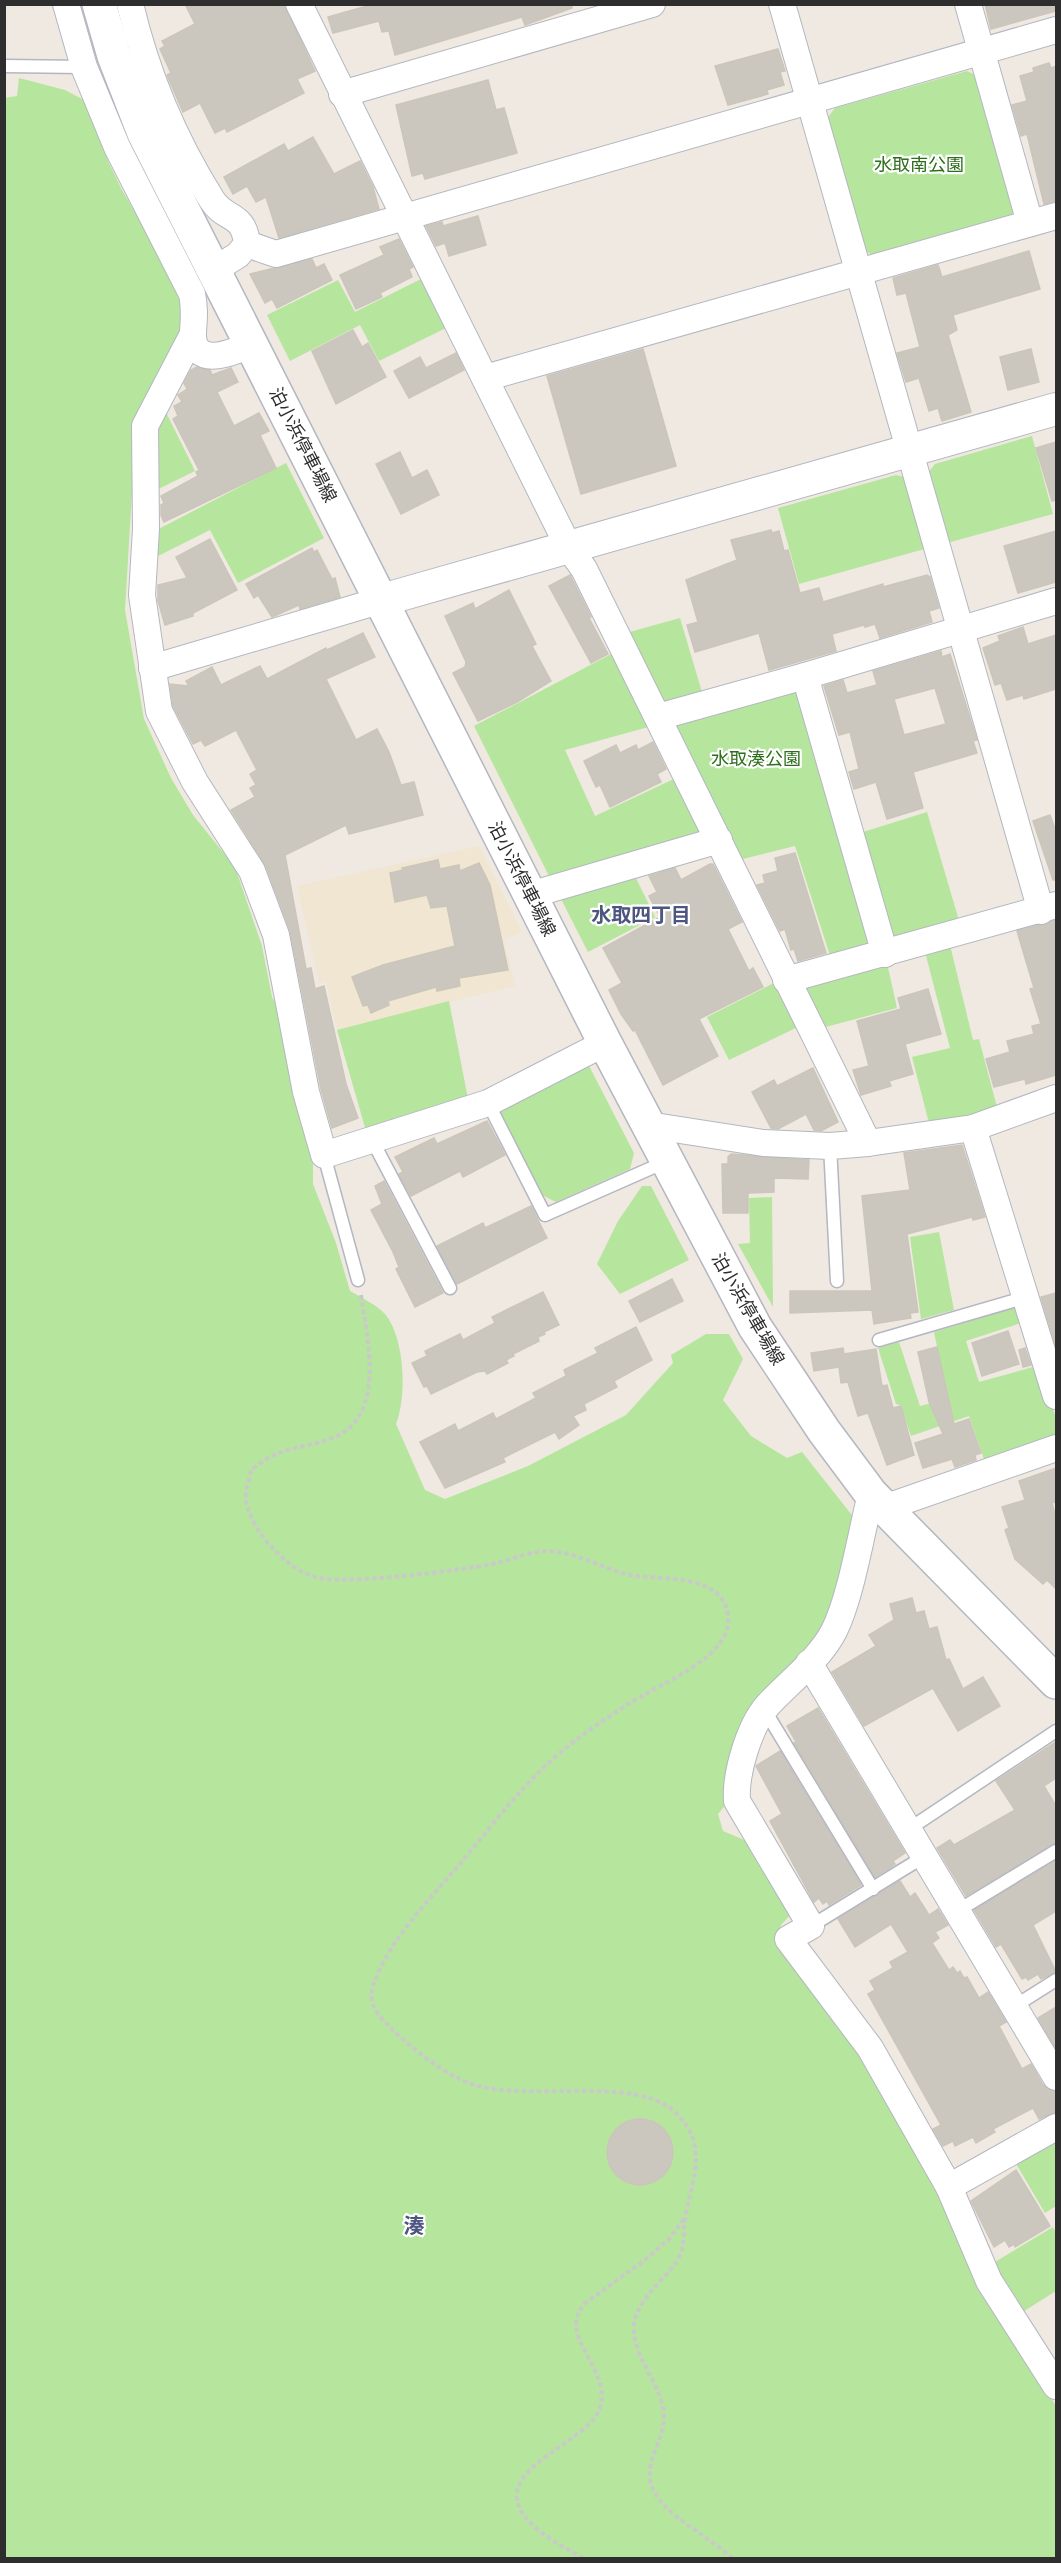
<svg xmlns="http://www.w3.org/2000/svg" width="1061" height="2563" viewBox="0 0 1061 2563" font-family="'Varela Round','Noto Sans JP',sans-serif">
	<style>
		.education { fill: #f0e6d1 }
		.green { fill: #b6e59e }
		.building { fill: #cbc7bf; stroke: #cbc5ba; stroke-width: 1.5; fill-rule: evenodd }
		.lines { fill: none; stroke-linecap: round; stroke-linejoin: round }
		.service-casing { stroke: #b4b7c1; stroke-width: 15 }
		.minor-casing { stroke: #b4b7c1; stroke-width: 28 }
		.tertiary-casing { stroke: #b4b7c1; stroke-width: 34 }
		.secondary-casing { stroke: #b4b7c1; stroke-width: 36 }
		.path { stroke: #c9c9c9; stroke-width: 4; stroke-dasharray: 4.5 3; stroke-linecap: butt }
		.service { stroke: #fff; stroke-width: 12 }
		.minor { stroke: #fff; stroke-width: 26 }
		.tertiary { stroke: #fff; stroke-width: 32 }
		.secondary { stroke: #fff; stroke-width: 33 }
		.labels { text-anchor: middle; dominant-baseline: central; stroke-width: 4.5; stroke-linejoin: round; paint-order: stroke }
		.park-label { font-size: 18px; fill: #2c6e1b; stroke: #fff }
		.street-label { font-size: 18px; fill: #2e2e2e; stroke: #fff }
		.neighbourhood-label { font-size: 20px; font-weight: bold; fill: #4d5680; stroke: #fff }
		.quarter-label { font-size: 21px; font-weight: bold; fill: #4d5680; stroke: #fff }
	</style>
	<rect width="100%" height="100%" fill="#efe9e1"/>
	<polygon class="education" points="479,846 522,932 504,939 515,986 337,1030 326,981 319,982 297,886"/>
	<g class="green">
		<polygon points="967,71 980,77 1016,209 1013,220 877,257 863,250 825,121 835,108"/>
		<path d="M 19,78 L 65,90 L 82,99 L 92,111 L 108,161 L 122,190 L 182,292 L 182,333 L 136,425 L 125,610 L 144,719 L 171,778 L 193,815 L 235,867 L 262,946 L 272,997 L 280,1011 L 313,1150 L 313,1184 L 336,1243 L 350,1291 C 360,1297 377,1305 385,1314 C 405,1338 407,1396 396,1424 L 425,1490 L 445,1499 L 528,1466 L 626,1415 L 673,1363 L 671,1355 L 706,1334 L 729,1334 L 743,1359 L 723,1400 L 751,1436 L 787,1458 L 802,1452 L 855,1519 L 828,1623 L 804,1656 L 727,1803 L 718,1814 L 723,1831 L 749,1842 L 793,1912 L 781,1925 L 777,1937 L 865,2052 L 940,2190 L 974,2275 L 1056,2406 L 1056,2558 L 5,2558 L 4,98 L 17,96 Z"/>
		<polygon points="427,276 452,325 379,361 360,325 290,361 267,315 338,280 355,312"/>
		<polygon points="162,404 195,471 146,495"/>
		<polygon points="1032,436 1053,514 947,543 927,474 935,464"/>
		<polygon points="286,463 324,538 238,583 210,530 146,562 147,535"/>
		<polygon points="896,475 908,478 928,548 799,584 778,508"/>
		<polygon points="680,618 704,699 661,702 626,633"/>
		<polygon points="615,652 652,726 565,750 595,816 678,777 702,826 699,837 551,880 474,726"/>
		<polygon points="798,687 872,943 831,959 795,846 739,860 675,731 680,716"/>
		<polygon points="927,812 960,924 890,938 860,833"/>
		<polygon points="634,874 655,917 588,952 559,895"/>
		<polygon points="950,945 973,1040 979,1039 998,1111 930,1127 912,1057 950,1048 925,952"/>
		<polygon points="887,963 897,1008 822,1028 802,997 809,983"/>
		<polygon points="778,981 800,1026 729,1060 707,1017"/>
		<polygon points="449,1001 468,1099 366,1131 337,1030"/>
		<polygon points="587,1062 634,1153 630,1169 556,1202 542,1195 500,1116 503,1104"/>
		<polygon points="642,1186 651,1186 689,1260 620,1294 597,1264 618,1221"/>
		<polygon points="772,1197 773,1307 738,1244 750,1243 749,1198"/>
		<polygon points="939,1232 954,1310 921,1319 910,1237"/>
		<polygon points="1014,1308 1026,1316 1027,1321 966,1341 979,1382 1040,1365 1056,1419 1055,1438 985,1462 969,1416 911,1436 900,1405 896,1404 878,1348 899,1342 920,1406 948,1399 934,1332"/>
		<polygon points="1056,2139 1056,2206 1045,2213 1015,2162"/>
		<polygon points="1053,2227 1056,2233 1056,2291 1021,2313 990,2265"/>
	</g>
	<g class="building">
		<polygon points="185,4 284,4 315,71 297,79 304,93 227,132 225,128 215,133 200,103 183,112 167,75 171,73 160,49 165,46 162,41 195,24"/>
		<polygon points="374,4 572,4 572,8 525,25 522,17 395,55 389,31 382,32 379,21 333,33 328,17"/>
		<polygon points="985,4 1056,4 1056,11 991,29"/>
		<polygon points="778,49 785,71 780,72 784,85 767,90 768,94 728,105 715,66"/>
		<polygon points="1049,63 1051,68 1056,66 1056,201 1044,204 1027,134 1021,136 1012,105 1027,101 1020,76 1034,72 1033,68"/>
		<polygon points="488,80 496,110 504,108 517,153 425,179 423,173 412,176 396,105"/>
		<polygon points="313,137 334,174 360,161 373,187 379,209 279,238 266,197 256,202 247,186 233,194 224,177 284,144 288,151"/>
		<polygon points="478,216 486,245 449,256 445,243 436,246 426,226 442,222 443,226"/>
		<polygon points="399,239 413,267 409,269 412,277 380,293 382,297 356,309 340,275 384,255 380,247"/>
		<polygon points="1029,251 1040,289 953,315 957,330 948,335 971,412 942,421 938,408 929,411 919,378 906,382 897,353 920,347 906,293 897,295 893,278 938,265 942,277"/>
		<polygon points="312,259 316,268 324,264 332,280 277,308 272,299 265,303 250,274"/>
		<polygon points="353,330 362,347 368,343 386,377 336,404 312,351"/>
		<polygon points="643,349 676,466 581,494 547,376"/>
		<polygon points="1031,349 1039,382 1008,390 1000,357"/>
		<polygon points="456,353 464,370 409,398 394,371 420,357 426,368"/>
		<polygon points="197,367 210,370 212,375 231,368 238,382 217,392 234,426 259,413 269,431 260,435 276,468 164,522 161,515 161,505 164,503 161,496 198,476 196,472 199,470 173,419 178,416 174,406 182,402 178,395 187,389 184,383 191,370"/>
		<polygon points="1056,442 1056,500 1052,501 1036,448"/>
		<polygon points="400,452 412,478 427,470 439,495 401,514 376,464"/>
		<polygon points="771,530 772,533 779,531 784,551 788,550 800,593 819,588 823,602 883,584 883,587 927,575 930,577 939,608 929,611 932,622 880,638 875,624 865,627 864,625 832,634 836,651 769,670 759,633 695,652 687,625 698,622 686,580 737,560 731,540"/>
		<polygon points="1056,531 1056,582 1018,593 1004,546"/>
		<polygon points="210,539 237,590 193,613 193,616 165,625 158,601 158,585 187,578 176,557"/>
		<polygon points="312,548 314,552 317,550 332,579 335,578 340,597 300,609 299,605 272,617 258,595 254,598 246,584"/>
		<polygon points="570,575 591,617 589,618 608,654 591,663 549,586"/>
		<polygon points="509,590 536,644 532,646 551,681 517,702 478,721 453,673 465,667 466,662 445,616 473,603 475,609"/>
		<polygon points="1023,627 1028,644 1056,635 1056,689 1024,699 1023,695 1007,700 1001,683 995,685 983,648 1000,641 998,636"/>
		<polygon points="363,633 375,657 326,679 356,740 377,729 389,752 401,785 414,782 423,815 349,834 346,825 285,855 306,969 311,968 315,989 324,986 346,1084 358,1118 332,1128 321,1089 290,930 266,866 231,810 255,797 250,788 256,785 250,774 257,770 236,730 205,746 201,740 193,744 173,706 170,684 189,686 186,681 212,667 221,685 260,666 267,679 326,648 327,650"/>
		<path d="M 941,651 L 942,657 L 950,654 L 977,740 L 973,741 L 977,753 L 913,772 L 923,808 L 887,819 L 876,782 L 854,789 L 849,772 L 859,769 L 850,732 L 839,735 L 824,686 L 843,680 L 847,693 L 877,685 L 873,671 ZM 935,688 L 946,724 L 904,735 L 894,699 Z"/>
		<polygon points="653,742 666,769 657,774 661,782 610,807 600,785 596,787 584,761 616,745 620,753 636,745 638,750"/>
		<polygon points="1050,815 1056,832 1056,880 1053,880 1033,821"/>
		<polygon points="795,853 826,953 798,961 794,949 791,950 785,929 780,931 757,885 765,883 763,875 778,871 775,858"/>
		<polygon points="438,860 440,869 459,865 460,871 479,863 490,885 508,970 459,978 460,986 437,991 436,987 388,1001 389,1005 371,1013 368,1005 363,1006 352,977 383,965 455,946 447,906 431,908 427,895 395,902 390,873 403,870 402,868"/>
		<polygon points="710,864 713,864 742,922 728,929 749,971 753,968 763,987 699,1019 718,1056 663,1085 635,1030 633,1031 621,1014 609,990 622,983 603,948 660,917 649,896 657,892 649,876 675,868 681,880"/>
		<polygon points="1056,920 1056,1075 1026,1084 1025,1079 994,1087 986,1059 1010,1052 1007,1041 1034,1034 1032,1026 1041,1024 1030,989 1034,988 1017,931"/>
		<polygon points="928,989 941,1034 905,1044 913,1074 889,1081 891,1086 861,1095 853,1070 869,1066 857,1021 901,1009 898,998"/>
		<polygon points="813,1068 838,1122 821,1131 814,1130 806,1114 778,1129 771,1128 752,1092 774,1080 777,1086"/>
		<polygon points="487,1121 505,1155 463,1177 460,1171 411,1196 399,1174 403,1172 395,1157 434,1138 437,1144"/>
		<polygon points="962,1145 985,1217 973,1220 972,1217 907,1234 918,1312 910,1313 911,1318 874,1324 872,1310 790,1313 790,1291 872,1291 862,1196 910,1190 904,1153"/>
		<polygon points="731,1154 809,1160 808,1179 774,1178 774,1192 748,1193 748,1213 723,1213 722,1164 728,1164 728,1157"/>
		<polygon points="384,1181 443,1293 415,1307 396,1269 399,1267 393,1252 371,1210 382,1204 375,1186"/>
		<polygon points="531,1206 547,1238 457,1284 437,1246 483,1223 485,1228"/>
		<polygon points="672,1279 683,1301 640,1322 629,1301"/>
		<polygon points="543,1292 559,1325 544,1332 545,1334 538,1337 539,1341 513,1354 514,1356 506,1360 508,1363 487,1374 485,1371 477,1372 431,1394 427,1386 424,1387 412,1363 427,1356 425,1351 460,1334 463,1340 495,1323 492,1317"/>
		<polygon points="1056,1293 1056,1347 1041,1297"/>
		<polygon points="636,1327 652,1360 614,1381 617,1387 584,1404 586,1410 573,1416 579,1425 559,1439 555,1432 503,1458 505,1462 445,1488 420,1442 455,1424 458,1431 493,1413 496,1419 536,1398 533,1393 566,1376 564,1370 598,1353 595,1348"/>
		<polygon points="1008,1331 1019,1364 982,1376 972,1343"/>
		<polygon points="937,1347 954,1424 969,1419 981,1453 975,1455 976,1460 955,1467 952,1459 923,1468 915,1443 943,1434 929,1402 918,1352"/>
		<polygon points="843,1348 844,1354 876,1349 882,1386 887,1385 893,1408 901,1406 914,1455 887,1465 868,1413 858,1416 848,1382 841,1383 839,1367 814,1371 811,1353"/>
		<polygon points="1025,1348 1031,1365 1023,1367 1019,1350"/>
		<polygon points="1056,1468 1056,1502 1052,1503 1056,1518 1056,1589 1047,1580 1043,1584 1015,1559 1005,1530 1009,1528 1002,1507 1025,1500 1019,1481"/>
		<polygon points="912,1598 916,1613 924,1611 929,1629 937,1627 946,1660 949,1659 963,1689 983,1677 1000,1706 958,1731 933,1688 864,1726 832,1672 876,1646 869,1635 894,1620 890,1604"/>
		<polygon points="818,1708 905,1853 893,1861 895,1864 891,1867 875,1877 794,1743 796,1742 787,1726"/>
		<polygon points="1056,1742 1056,1778 1044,1786 1056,1806 1056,1843 966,1896 937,1848 950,1840 954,1845 1015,1810 996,1781"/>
		<polygon points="780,1751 861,1885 829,1905 827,1901 823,1904 819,1898 814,1902 770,1821 782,1814 756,1766"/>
		<polygon points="1056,1860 1056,1911 1033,1925 1056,1972 1041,1979 1038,1974 1028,1980 1026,1977 1022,1979 1001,1944 996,1947 974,1910"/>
		<polygon points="900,1881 910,1897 915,1893 929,1915 938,1909 948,1925 935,1932 939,1938 932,1943 949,1970 953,1967 957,1973 960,1971 964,1978 967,1977 979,1998 988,1992 1006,2022 999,2026 1022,2069 1031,2064 1043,2085 1056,2092 1056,2112 1039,2119 1033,2108 993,2129 995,2132 976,2143 973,2137 955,2146 953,2141 943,2146 933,2129 941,2125 868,1994 875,1990 870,1981 893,1968 890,1962 908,1952 891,1924 855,1947 838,1919"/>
		<polygon points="1056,2007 1056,2049 1038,2018"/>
		<circle cx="640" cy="2152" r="33"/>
		<polygon points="1016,2170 1050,2226 1015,2247 1014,2244 1009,2247 1005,2240 994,2247 971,2201"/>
	</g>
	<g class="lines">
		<g class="service-casing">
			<g id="service">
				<polyline points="4,66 84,67"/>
				<polyline points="488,1103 545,1215 665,1162"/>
				<polyline points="372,1140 450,1288"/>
				<polyline points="830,1146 837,1281"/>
				<polyline points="324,1155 358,1280"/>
				<polyline points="879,1340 1027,1297"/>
				<polyline points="764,1709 873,1889"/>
				<polyline points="909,1829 1056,1731"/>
				<polyline points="959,1910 1056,1851"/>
				<polyline points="811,1926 925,1856"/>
				<polyline points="1015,2006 1056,1980"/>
			</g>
		</g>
		<g class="minor-casing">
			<g id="minor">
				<path d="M 66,4 L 84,67 L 117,147 L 192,294 C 195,308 194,318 193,332 C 192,370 232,353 252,344"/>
				<path d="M 130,4 C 146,72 175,141 212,200 C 225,221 244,212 247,244 L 238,255 L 214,270"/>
				<polyline points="299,4 569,548 584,569 868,1143"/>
				<polyline points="782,4 1041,911"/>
				<polyline points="968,4 1030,223"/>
				<polyline points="342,94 652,4"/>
				<polyline points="247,244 276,254 1056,30"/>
				<polyline points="193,334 145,426 146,529 142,595 159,711 195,782 252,871 276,935 306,1092 324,1155 488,1103 605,1043"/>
				<polyline points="485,378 1056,216"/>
				<polyline points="152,668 382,600"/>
				<polyline points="805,676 885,954"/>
				<polyline points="658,717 805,676 1056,601"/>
				<polyline points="530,895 719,840"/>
				<polyline points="786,980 1056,905"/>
				<polyline points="648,1125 763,1143 830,1146 868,1143 973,1128 1056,1098"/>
				<polyline points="973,1128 1056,1396"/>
				<path d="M 871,1494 C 861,1534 851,1597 834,1631 C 819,1660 788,1683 767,1706 C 749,1727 735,1774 737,1801 L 811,1926 L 788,1939 L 870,2048 L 949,2187"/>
				<polyline points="884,1508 1056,1448"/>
				<polyline points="809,1663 1056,2077"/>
				<polyline points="1056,2127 949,2187 989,2281 1056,2386"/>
			</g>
		</g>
		<g class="tertiary-casing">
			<polyline id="tertiary" points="382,600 1056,409"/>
		</g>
		<g class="secondary-casing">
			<polyline id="secondary" points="99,4 114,56 144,133 605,1043 755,1327 824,1431 871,1494 1056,1682"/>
		</g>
		<g class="path">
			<path d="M 361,1295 C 367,1336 386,1413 337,1436 C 317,1446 290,1446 270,1457 C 264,1460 257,1466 251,1470 C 250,1478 245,1491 246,1499 C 247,1513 259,1533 268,1543 C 283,1559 294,1570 315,1577 C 340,1586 461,1570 492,1564 C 510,1561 531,1550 549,1551 C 579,1552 606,1571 635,1576 C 662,1580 722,1573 728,1615 C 734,1657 659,1684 630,1703 C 597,1724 563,1747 536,1775 C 506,1805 480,1841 452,1873 C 423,1907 388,1942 373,1986 C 367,2004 379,2016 391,2028 C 413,2049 443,2074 472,2084 C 527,2103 634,2074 675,2112 C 709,2145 693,2175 686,2214 C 682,2231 687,2244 677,2261 C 664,2281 635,2301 634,2326 C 632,2359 665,2386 664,2420 C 663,2441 643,2465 652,2487 C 663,2515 710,2537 732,2558"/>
			<path d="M 583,2558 C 559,2544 497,2515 523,2478 C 535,2462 556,2450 572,2438 C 584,2429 598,2419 601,2404 C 609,2366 557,2337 584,2304 L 645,2260 L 669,2239 L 684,2219"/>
		</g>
		<use href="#service" class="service"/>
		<use href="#minor" class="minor"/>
		<use href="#tertiary" class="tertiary"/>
		<use href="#secondary" class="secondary"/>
	</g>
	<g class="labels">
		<g class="park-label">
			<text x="919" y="165">水取南公園</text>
			<text x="756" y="759">水取湊公園</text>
		</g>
		<g class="street-label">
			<text transform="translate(303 445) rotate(63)">泊小浜停車場線</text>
			<text transform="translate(522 879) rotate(63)">泊小浜停車場線</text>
			<text transform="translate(748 1309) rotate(60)">泊小浜停車場線</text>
		</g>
		<g class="neighbourhood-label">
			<text x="641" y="916">水取四丁目</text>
		</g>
		<g class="quarter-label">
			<text x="414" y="2226">湊</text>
		</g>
	</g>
	<rect width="1061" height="2563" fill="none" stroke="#2e2e2e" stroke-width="12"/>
</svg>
